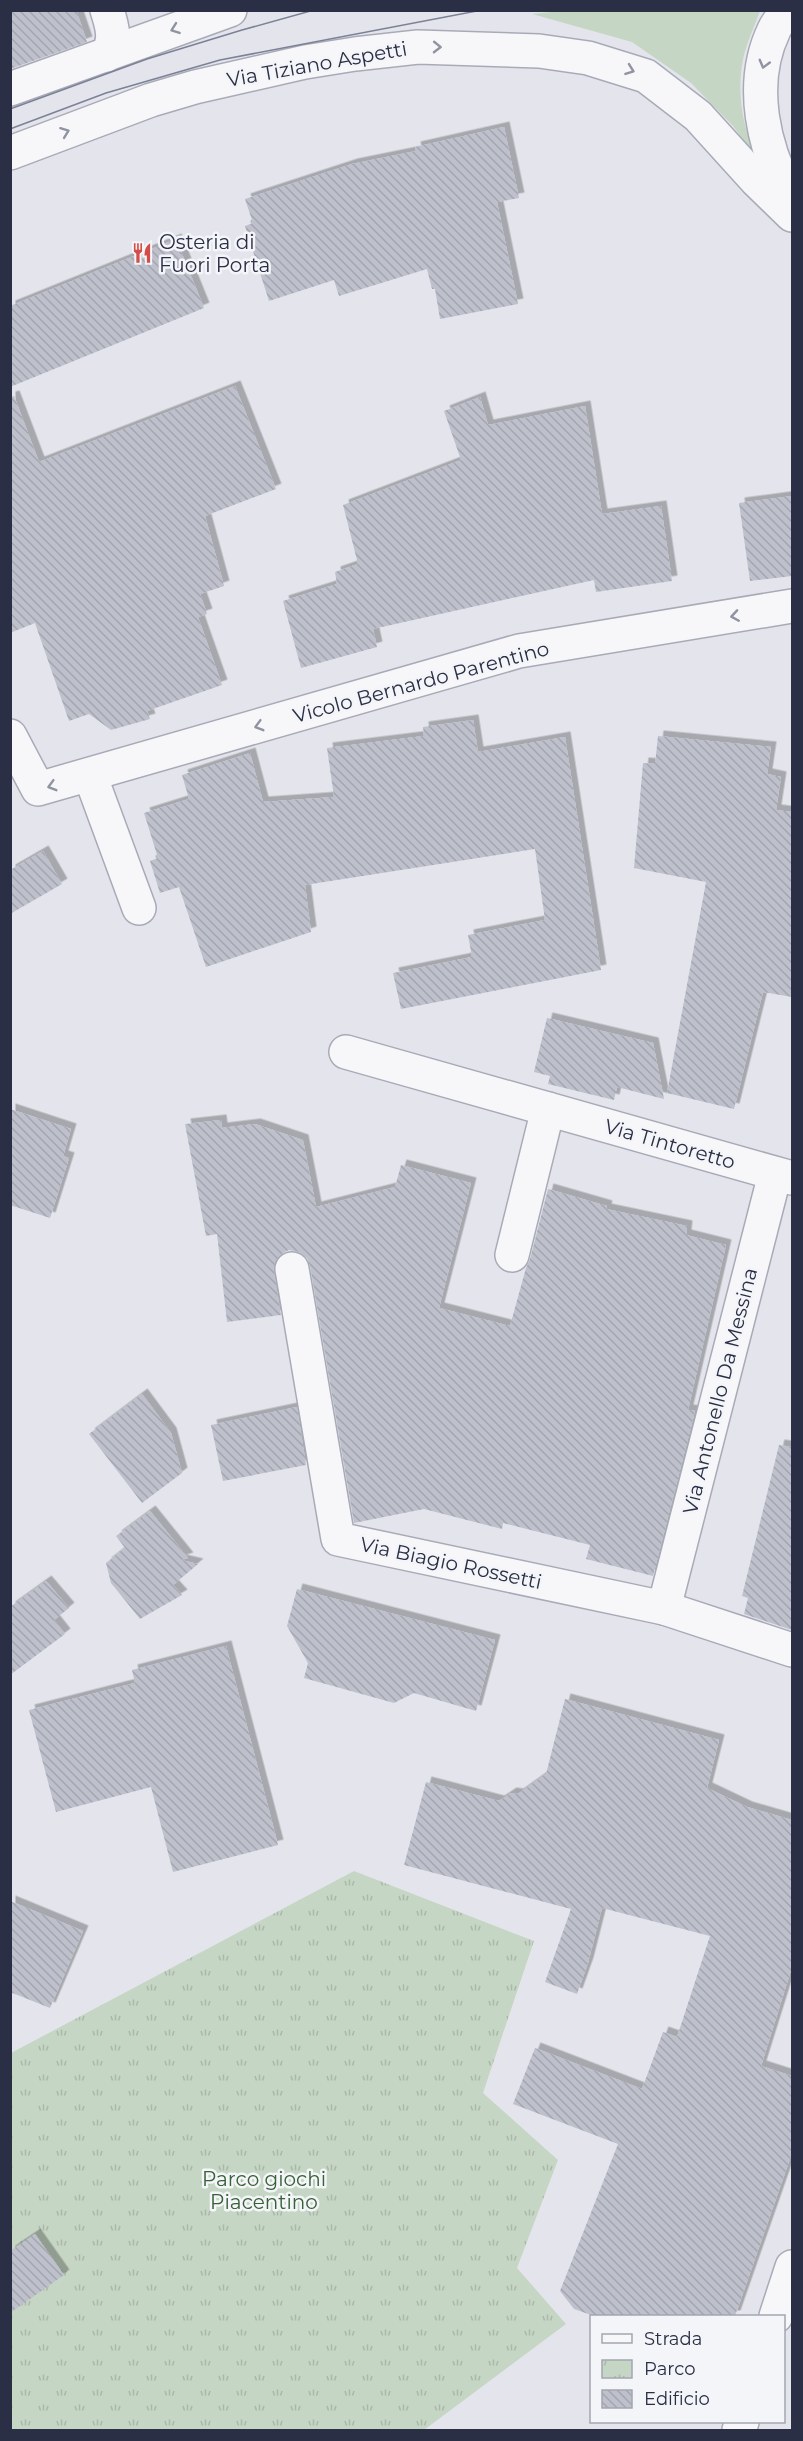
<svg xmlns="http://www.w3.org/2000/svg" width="803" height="2441" viewBox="0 0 803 2441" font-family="Montserrat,sans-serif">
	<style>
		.grass { fill: #c6d6c4 }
		.park { fill: url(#park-tufts) }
		.building { fill: url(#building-back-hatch); filter: url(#shadow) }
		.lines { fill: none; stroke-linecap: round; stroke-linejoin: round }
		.minor-casing { stroke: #a8abb7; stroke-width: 36 }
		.minor { stroke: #f7f7fa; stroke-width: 33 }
		.tram { stroke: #7c8196; stroke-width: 1.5 }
		.oneway { stroke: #9093a0 }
		.labels { text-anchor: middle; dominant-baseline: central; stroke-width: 5; stroke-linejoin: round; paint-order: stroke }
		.street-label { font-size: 20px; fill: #2a2f45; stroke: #f4f5f9 }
		.poi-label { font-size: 20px; fill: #2a2f45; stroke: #f4f5f9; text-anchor: start }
		.park-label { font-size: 20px; fill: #376137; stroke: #f4f5f9 }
	</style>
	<defs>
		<pattern id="park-tufts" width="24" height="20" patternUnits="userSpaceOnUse" patternTransform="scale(1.5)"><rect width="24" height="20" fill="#c6d6c4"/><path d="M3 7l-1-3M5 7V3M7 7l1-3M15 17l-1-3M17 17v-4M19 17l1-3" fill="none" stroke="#aab8aa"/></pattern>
		<pattern id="building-back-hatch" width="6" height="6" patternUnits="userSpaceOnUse" patternTransform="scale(1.5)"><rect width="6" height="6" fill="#bec0cc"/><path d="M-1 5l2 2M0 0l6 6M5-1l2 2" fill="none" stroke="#a3a5b1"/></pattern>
		<filter id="shadow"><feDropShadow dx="5.5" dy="-5.5" stdDeviation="0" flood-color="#0004"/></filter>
	</defs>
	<rect width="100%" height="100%" fill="#e4e5ec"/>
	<path class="grass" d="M 571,10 L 760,11 C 755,25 748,40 744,55 C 736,89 742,125 756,157 L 733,126 L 691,83 L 632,42 L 532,14 Z"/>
	<polygon class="park" points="354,1871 534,1941 483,2093 558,2160 517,2268 566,2324 424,2430 11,2430 11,2053"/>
	<g class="building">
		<polygon points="10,10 76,10 87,42 10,69"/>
		<polygon points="504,127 519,198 497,202 518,304 440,319 435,289 432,289 427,269 339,296 334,280 269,301 245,226 253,223 245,199 352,164 416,151 415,147"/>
		<polygon points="176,239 204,308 10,387 10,306"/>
		<polygon points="235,386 276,489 205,516 224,586 200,594 207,614 198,617 222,685 147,711 150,719 111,730 89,714 69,721 35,623 10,633 10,397 14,396 39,462"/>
		<polygon points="480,397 488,425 585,406 602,514 661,506 672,581 596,592 594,580 373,629 377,647 301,668 283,601 337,584 335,572 358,564 343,505 461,460 444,411"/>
		<polygon points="792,496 792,576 750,581 739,503"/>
		<polygon points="473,720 478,752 565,737 601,970 401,1009 393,973 472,957 468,935 545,920 535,849 305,885 311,932 206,967 179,887 160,893 150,861 158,858 144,813 189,799 182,775 250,753 263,802 334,797 327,748 424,736 423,727"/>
		<polygon points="658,736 771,747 767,774 781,777 776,810 792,812 792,997 763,992 734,1109 667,1093 706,882 634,868 643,763 655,764"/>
		<polygon points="43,851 62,884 10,914 10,870"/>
		<polygon points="547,1018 653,1043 664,1099 617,1087 614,1100 548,1084 550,1076 534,1072"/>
		<polygon points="10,1109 71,1129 63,1156 69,1158 50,1218 10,1205"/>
		<polygon points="221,1120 222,1128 255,1124 303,1140 316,1207 395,1187 401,1165 471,1183 439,1308 510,1326 526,1268 530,1259 548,1189 607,1206 606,1209 687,1226 686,1235 726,1245 688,1410 695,1411 653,1576 586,1559 590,1545 503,1523 502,1529 424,1509 354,1523 310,1266 307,1258 299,1252 289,1250 281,1254 275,1262 274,1272 281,1315 227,1322 217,1234 206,1236 185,1124"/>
		<polygon points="142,1394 171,1433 182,1473 142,1503 89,1434"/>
		<polygon points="297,1407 306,1465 223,1481 211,1425"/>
		<polygon points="779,1445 792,1447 792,1630 744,1614 748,1598 742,1596"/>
		<polygon points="150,1511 188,1558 181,1560 198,1564 173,1585 182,1595 140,1619 111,1583 106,1563 125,1548 116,1536"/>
		<polygon points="46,1581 69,1608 54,1620 65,1634 10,1675 10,1607"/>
		<polygon points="297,1589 495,1640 476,1711 414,1693 394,1703 304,1678 308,1663 287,1626"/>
		<polygon points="226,1646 278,1845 173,1872 151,1787 56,1812 29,1710 135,1683 132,1670"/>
		<polygon points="565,1699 719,1740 707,1788 747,1807 792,1820 792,1967 761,2066 792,2076 792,2153 735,2316 594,2316 574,2309 560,2291 618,2144 513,2104 535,2048 642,2089 663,2032 677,2037 710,1936 602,1908 588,1963 577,1994 545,1982 571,1909 404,1865 426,1782 499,1801 511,1793 518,1794 546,1774"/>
		<polygon points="10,1901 83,1931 50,2008 10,1992"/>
		<polygon points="35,2234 64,2275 10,2313 10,2251"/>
	</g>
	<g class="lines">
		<g class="minor-casing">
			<g id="minor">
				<path d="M 787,10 C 783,17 777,23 774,30 C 748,84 763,150 792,199"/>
				<path d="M 106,55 C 117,42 112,25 107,10"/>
				<polyline points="10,89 230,10"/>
				<polyline points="10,153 151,100 195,87 305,62 355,54 418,47 539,51 588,58 646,76 698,116 756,180 792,215"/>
				<polyline points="10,736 38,789 519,651 792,606"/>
				<polyline points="90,775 139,908"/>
				<polyline points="346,1052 792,1178"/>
				<polyline points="512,1255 548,1109"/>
				<polyline points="292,1269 338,1539 664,1608 792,1650"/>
				<polyline points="664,1608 775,1174"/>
				<polyline points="776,2316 792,2267"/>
				<polyline points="739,2430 742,2422"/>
			</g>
		</g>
		<use href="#minor" class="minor"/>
		<g class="tram">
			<polyline points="10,109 147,59 242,30 314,10"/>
			<polyline points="10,129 106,93 220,60 482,10"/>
		</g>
	</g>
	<defs><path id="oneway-chevron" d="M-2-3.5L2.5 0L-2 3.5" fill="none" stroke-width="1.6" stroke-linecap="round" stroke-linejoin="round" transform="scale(1.5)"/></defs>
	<g class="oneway">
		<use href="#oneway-chevron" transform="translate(175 29) rotate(160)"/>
		<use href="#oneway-chevron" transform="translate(437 47) rotate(1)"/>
		<use href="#oneway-chevron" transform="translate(764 64) rotate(105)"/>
		<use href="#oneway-chevron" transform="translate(630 70) rotate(20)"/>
		<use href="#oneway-chevron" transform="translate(65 132) rotate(-21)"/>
		<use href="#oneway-chevron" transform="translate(735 616) rotate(171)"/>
		<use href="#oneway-chevron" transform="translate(259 726) rotate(164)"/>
		<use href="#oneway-chevron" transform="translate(52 786) rotate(164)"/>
	</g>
	<defs>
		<g id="restaurant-bare" transform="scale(1.62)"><path d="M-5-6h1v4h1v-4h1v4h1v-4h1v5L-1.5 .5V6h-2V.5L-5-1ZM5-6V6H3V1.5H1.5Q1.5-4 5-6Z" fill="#d34c47" stroke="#f4f5f9" stroke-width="2.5" paint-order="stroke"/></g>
	</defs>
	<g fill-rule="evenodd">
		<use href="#restaurant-bare" x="142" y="253"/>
	</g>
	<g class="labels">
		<g class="street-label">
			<text transform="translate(317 64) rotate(-10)">Via Tiziano Aspetti</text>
			<text transform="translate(421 682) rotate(-15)">Vicolo Bernardo Parentino</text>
			<text transform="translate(670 1144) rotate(16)">Via Tintoretto</text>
			<text transform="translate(720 1391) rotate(-76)">Via Antonello Da Messina</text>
			<text transform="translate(451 1563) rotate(12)">Via Biagio Rossetti</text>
		</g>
		<g class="poi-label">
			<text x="159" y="242">Osteria di<tspan x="159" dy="23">Fuori Porta</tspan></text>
		</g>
		<g class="park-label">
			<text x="264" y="2179">Parco giochi<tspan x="264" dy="23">Piacentino</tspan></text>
		</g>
	</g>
	<rect width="803" height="2441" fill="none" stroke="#2a2f45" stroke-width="24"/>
	<rect x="590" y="2315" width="195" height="108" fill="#f4f5f9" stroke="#a3a6b1" stroke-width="1.5"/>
	<rect x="602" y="2334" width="30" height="9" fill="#f7f7fa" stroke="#a3a6b1" stroke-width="1.5"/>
	<text x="644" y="2345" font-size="18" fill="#2a2f45">Strada</text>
	<rect x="602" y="2360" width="30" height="18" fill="url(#park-tufts)" stroke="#a3a6b1" stroke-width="1.5"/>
	<text x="644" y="2375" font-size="18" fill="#2a2f45">Parco</text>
	<rect x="602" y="2390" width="30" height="18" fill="url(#building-back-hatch)" stroke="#a3a6b1" stroke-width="1.5"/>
	<text x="644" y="2405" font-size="18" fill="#2a2f45">Edificio</text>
</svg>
